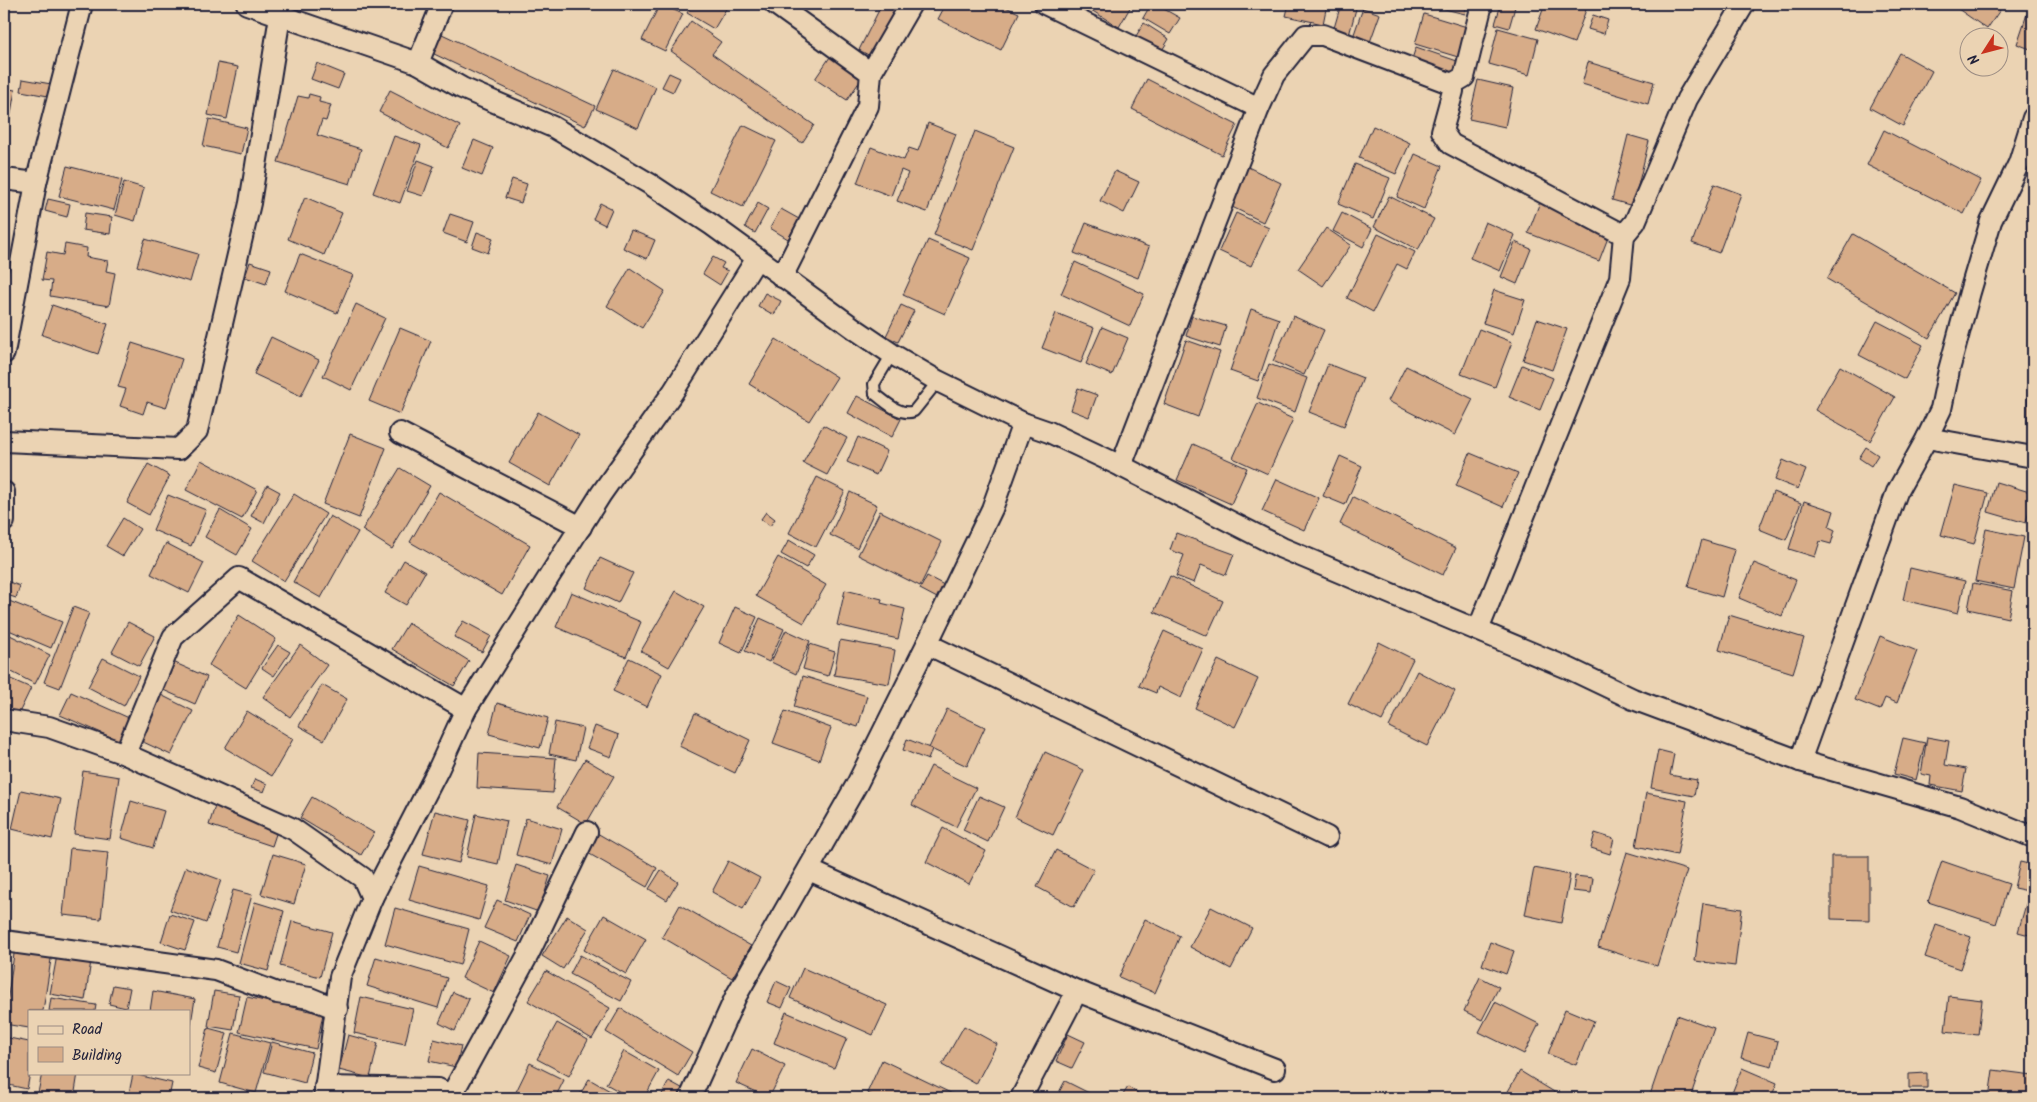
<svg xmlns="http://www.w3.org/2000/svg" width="2037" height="1102" viewBox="0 0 2037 1102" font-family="Kalam,sans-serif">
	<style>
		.building { fill: #d7ac88; stroke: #22223b }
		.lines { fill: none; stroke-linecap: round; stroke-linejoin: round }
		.lane-casing { stroke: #22223b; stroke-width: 14 }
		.street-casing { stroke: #22223b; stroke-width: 24 }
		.lane { stroke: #ebd3b3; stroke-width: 10 }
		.street { stroke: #ebd3b3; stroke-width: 20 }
	</style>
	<rect width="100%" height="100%" fill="#ebd3b3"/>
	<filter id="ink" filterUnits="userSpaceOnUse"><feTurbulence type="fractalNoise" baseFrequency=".02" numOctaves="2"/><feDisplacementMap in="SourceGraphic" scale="10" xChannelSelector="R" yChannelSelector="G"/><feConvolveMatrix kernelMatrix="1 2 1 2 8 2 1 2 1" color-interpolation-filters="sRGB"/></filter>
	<g filter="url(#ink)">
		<g class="building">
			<polygon points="660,4 683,14 665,51 642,40"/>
			<polygon points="692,4 729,4 714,29 687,13"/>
			<polygon points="882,4 900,4 874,58 859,50"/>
			<polygon points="946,4 999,4 1019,13 1001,50 938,19"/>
			<polygon points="1088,4 1132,4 1119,27 1086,7"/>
			<polygon points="1151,4 1155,4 1180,18 1170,34 1143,18"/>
			<polygon points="1289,4 1327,4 1323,24 1286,16"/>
			<polygon points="1341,4 1357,5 1348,39 1332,35"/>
			<polygon points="1428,4 1467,4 1465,14 1428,5"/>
			<polygon points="1501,4 1515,7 1509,28 1495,24"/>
			<polygon points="1545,4 1588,4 1574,43 1536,29"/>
			<polygon points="1951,4 2004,4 1987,29"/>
			<polygon points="1363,8 1380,14 1370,42 1353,37"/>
			<polygon points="1424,14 1467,27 1458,57 1415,44"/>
			<polygon points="2027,14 2033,16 2033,50 2017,44"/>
			<polygon points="1593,15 1608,20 1604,34 1588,29"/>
			<polygon points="691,21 721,42 712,54 814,125 802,143 671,51"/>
			<polygon points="1144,23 1169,39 1161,52 1136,36"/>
			<polygon points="1498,28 1538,39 1529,75 1489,64"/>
			<polygon points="442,34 595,106 585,126 432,53"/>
			<polygon points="1416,47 1460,62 1455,77 1411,62"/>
			<polygon points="1900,53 1932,71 1903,126 1870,108"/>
			<polygon points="830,57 862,78 847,100 815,79"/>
			<polygon points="1588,62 1654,82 1648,104 1582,84"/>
			<polygon points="218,63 238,67 227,119 208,115"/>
			<polygon points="317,63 344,74 338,89 311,79"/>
			<polygon points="614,69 656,87 638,128 596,109"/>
			<polygon points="669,73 680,78 673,92 662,87"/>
			<polygon points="23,79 51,84 48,96 21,91"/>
			<polygon points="1147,79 1237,125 1222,155 1132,109"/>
			<polygon points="1478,80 1513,88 1505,127 1469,119"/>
			<polygon points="4,88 15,90 4,153"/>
			<polygon points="390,90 460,126 448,148 379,112"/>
			<polygon points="309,94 320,97 319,102 331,105 326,121 322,120 317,135 361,149 350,184 278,162 298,96 308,98"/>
			<polygon points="209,119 247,128 241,154 203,146"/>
			<polygon points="928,123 956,134 927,212 897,201 908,173 901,170 891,196 857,183 871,147 904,160 909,148 918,151"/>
			<polygon points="743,125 776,141 743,207 710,191"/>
			<polygon points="1373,126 1410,143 1396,174 1359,158"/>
			<polygon points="1884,130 1981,180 1964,214 1867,165"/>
			<polygon points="975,131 1014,147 973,250 934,235"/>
			<polygon points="1628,135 1649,141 1633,206 1612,200"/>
			<polygon points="394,136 421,145 400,203 373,193"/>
			<polygon points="474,140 493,148 482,176 462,168"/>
			<polygon points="1415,154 1442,166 1424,209 1397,197"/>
			<polygon points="418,160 434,166 423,196 407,191"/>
			<polygon points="1355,164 1390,178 1373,219 1338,204"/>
			<polygon points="67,166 122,180 114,210 59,196"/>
			<polygon points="1248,167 1281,183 1263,222 1230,206"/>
			<polygon points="1115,171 1139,182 1124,213 1100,201"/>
			<polygon points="512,179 527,184 521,203 505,198"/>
			<polygon points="124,182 144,188 135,221 115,215"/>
			<polygon points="1714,184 1741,194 1719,253 1692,243"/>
			<polygon points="1389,196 1434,219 1418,250 1374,227"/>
			<polygon points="305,197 342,213 324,255 288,239"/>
			<polygon points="48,199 70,204 67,217 45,211"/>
			<polygon points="1540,202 1611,230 1599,261 1528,233"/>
			<polygon points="600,203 612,209 605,225 593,219"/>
			<polygon points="758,203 768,209 755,233 745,227"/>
			<polygon points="781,209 799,219 788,239 770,228"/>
			<polygon points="85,213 112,217 110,234 83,230"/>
			<polygon points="1236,213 1269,228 1251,266 1219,251"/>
			<polygon points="1342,213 1372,229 1363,247 1333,231"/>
			<polygon points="450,214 474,222 467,242 443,233"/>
			<polygon points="1485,222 1515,235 1500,271 1470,258"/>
			<polygon points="1086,223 1149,247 1138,278 1074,253"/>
			<polygon points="1326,228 1351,245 1323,286 1298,269"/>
			<polygon points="631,230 655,240 647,259 623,248"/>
			<polygon points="477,232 493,238 488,253 472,247"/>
			<polygon points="1378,234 1415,252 1407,269 1397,264 1373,312 1347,298"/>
			<polygon points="1853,234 1955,293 1929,338 1827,279"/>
			<polygon points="145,239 198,254 190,282 137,266"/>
			<polygon points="928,240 970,258 945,314 903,295"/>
			<polygon points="1515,242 1531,249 1517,284 1501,277"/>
			<polygon points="65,244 87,248 86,257 108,261 106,271 115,273 109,306 50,296 52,281 42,280 47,252 63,255"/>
			<polygon points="300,254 353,275 337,313 285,291"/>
			<polygon points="713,257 724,263 721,268 728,271 720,285 703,274"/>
			<polygon points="250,262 271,269 266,284 245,277"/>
			<polygon points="1075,262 1144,294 1130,326 1061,294"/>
			<polygon points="630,268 665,291 642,328 607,306"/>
			<polygon points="1494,290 1525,300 1514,333 1483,323"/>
			<polygon points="765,293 781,301 774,315 758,306"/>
			<polygon points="356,304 385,318 351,390 323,376"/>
			<polygon points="52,305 108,324 98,354 42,335"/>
			<polygon points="901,305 914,311 898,342 886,336"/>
			<polygon points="1251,309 1279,319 1258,381 1230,371"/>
			<polygon points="1056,313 1094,328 1081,363 1042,348"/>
			<polygon points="1192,316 1226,326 1220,347 1186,336"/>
			<polygon points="1293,316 1324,330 1304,375 1273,361"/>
			<polygon points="1537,319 1567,329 1552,370 1523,360"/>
			<polygon points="1877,321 1923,345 1905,379 1859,355"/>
			<polygon points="1102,327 1128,338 1112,375 1086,364"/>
			<polygon points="400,328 431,341 400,414 369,401"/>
			<polygon points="1479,329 1512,342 1495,387 1461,374"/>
			<polygon points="271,337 319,360 301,396 254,374"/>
			<polygon points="776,339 837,377 809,421 749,384"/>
			<polygon points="1186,340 1220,352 1198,417 1164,404"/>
			<polygon points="132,343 182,359 166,408 147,402 143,414 120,406 126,389 118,387"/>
			<polygon points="1269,364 1307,378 1295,412 1257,398"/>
			<polygon points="1328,364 1363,378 1344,426 1309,412"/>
			<polygon points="1522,365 1553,378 1540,410 1509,397"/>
			<polygon points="1406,366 1473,399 1455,435 1388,401"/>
			<polygon points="1840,366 1895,397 1870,441 1815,410"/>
			<polygon points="2028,372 2033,372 2033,424 2027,424"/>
			<polygon points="1078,388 1097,395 1089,417 1071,410"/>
			<polygon points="857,396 901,419 892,437 848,413"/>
			<polygon points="1258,403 1293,419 1268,474 1233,458"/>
			<polygon points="538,412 579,435 550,486 509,463"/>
			<polygon points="823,425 847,438 827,475 803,463"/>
			<polygon points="350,434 386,448 359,518 323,504"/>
			<polygon points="858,437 887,451 876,475 847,462"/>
			<polygon points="1193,444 1247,468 1231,504 1177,480"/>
			<polygon points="1866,447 1878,455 1871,466 1859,458"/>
			<polygon points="1470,453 1518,473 1503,507 1456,486"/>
			<polygon points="1340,456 1362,466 1345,505 1323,496"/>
			<polygon points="201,460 257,490 242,519 186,490"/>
			<polygon points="1783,460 1806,470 1798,489 1775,480"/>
			<polygon points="148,464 170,476 149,515 127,503"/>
			<polygon points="400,468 430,486 392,549 362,530"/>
			<polygon points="817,477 845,491 816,547 789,533"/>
			<polygon points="1277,479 1319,498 1304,530 1262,511"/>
			<polygon points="1996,482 2033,493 2026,523 1988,512"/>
			<polygon points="267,485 280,492 264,523 251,516"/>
			<polygon points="1955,485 1988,493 1974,544 1941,535"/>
			<polygon points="439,492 530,545 502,595 410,542"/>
			<polygon points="850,492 877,505 857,548 830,535"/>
			<polygon points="1773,492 1801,503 1786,540 1759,529"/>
			<polygon points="294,494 326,514 284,581 252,561"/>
			<polygon points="168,495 206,510 191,546 153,530"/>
			<polygon points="1353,497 1456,548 1443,575 1340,524"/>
			<polygon points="1804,501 1834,511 1829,527 1835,530 1831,544 1820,541 1815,557 1789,549"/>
			<polygon points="220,510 252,529 237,555 205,537"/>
			<polygon points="880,511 942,542 920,586 858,555"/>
			<polygon points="766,512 775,519 770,526 761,519"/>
			<polygon points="330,516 358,532 321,598 293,582"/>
			<polygon points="123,518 140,529 123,556 106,546"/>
			<polygon points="1986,529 2024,537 2014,589 1975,581"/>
			<polygon points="1176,533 1234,554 1226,575 1201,565 1194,583 1176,576 1184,555 1170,550"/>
			<polygon points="789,540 814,555 806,568 781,554"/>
			<polygon points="1702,540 1735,550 1722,597 1688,587"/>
			<polygon points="166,543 204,563 189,593 151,574"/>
			<polygon points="778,557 826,585 804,623 756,596"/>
			<polygon points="600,558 633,573 618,603 586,588"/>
			<polygon points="404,560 425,572 406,605 385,593"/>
			<polygon points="1754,563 1796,580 1782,616 1739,598"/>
			<polygon points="1910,568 1965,581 1958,613 1903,600"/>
			<polygon points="927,576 944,585 937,598 920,589"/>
			<polygon points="1170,576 1223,601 1207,636 1154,612"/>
			<polygon points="6,581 20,586 16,598 4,594"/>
			<polygon points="1973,583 2013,591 2008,618 1968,609"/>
			<polygon points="845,590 882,599 881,603 905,609 898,639 837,625"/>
			<polygon points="676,591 704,607 669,667 641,651"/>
			<polygon points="571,592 641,622 626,657 556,627"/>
			<polygon points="4,599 62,622 51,648 4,628"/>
			<polygon points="73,607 89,613 60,688 44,682"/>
			<polygon points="735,607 757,617 741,653 719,643"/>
			<polygon points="239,615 276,639 246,688 209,665"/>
			<polygon points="1729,615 1804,638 1793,673 1719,650"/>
			<polygon points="760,618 784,629 769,662 745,651"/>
			<polygon points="463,621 491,636 482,652 454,637"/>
			<polygon points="128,622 155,636 139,666 112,652"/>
			<polygon points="408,623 469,661 454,686 392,649"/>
			<polygon points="786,630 810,641 796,674 771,662"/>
			<polygon points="1164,631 1203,649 1181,698 1158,687 1156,693 1139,686"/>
			<polygon points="6,633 50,655 35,684 4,668 4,638"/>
			<polygon points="1880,636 1917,651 1897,703 1885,698 1880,710 1855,700"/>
			<polygon points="840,640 895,650 889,684 834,675"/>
			<polygon points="1379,642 1413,659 1382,721 1348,704"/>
			<polygon points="810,644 835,652 828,676 803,669"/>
			<polygon points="278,645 290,652 274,676 262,668"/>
			<polygon points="300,645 327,665 290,717 263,697"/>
			<polygon points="103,658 139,676 124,706 88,687"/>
			<polygon points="629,658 662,674 647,707 613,691"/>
			<polygon points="1218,660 1258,679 1235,727 1195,708"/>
			<polygon points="173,662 207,677 195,704 161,689"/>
			<polygon points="1417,671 1455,691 1427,746 1389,727"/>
			<polygon points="4,676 31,688 19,713 4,707"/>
			<polygon points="803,676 867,696 858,727 794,707"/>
			<polygon points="322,685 347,699 324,740 299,726"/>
			<polygon points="71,692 129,718 120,741 60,715"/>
			<polygon points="161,695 193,711 171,755 139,740"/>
			<polygon points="497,703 548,718 540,748 489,734"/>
			<polygon points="947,709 985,727 967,766 929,748"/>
			<polygon points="247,711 293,739 272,776 225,748"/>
			<polygon points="785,711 831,728 819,760 773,743"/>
			<polygon points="695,713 750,740 735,773 679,746"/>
			<polygon points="555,722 583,728 576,760 549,754"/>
			<polygon points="595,726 619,735 611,757 587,748"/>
			<polygon points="1927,737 1949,741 1945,765 1966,769 1962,791 1930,785 1931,776 1921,774"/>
			<polygon points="1903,738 1925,743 1916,780 1894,774"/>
			<polygon points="907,739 932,749 928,760 903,750"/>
			<polygon points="1658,750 1674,754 1670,775 1697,780 1694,796 1651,788"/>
			<polygon points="1045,752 1084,770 1053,835 1015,817"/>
			<polygon points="479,753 556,758 553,793 477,788"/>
			<polygon points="585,759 614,776 586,824 557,807"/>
			<polygon points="931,766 976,788 956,827 912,805"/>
			<polygon points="83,771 119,777 110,839 74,834"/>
			<polygon points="255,779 267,784 264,792 251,788"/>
			<polygon points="21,790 61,799 52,839 12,829"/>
			<polygon points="1646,793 1687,801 1677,855 1636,846"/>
			<polygon points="979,796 1004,807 988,842 963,830"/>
			<polygon points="312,797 374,833 361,855 300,818"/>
			<polygon points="131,801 164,811 153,848 121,838"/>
			<polygon points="215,806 278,828 272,846 209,825"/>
			<polygon points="435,811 470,820 459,863 423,854"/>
			<polygon points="476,814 507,821 498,864 467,857"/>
			<polygon points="526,818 562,829 552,865 516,855"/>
			<polygon points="943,828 986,851 969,884 926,862"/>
			<polygon points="597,833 657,868 647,887 586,852"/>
			<polygon points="1595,833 1614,839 1610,854 1591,848"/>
			<polygon points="70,848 108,852 101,919 63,915"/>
			<polygon points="1056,850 1094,870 1074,907 1037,887"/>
			<polygon points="1627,852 1687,870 1657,966 1598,947"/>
			<polygon points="273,854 306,864 294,904 261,894"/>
			<polygon points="1831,856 1869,856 1869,920 1831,919"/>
			<polygon points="728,861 760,878 743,909 712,892"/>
			<polygon points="1942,861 2009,884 1996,924 1928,902"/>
			<polygon points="2020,862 2033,865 2033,892 2014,888"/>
			<polygon points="516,865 550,876 539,912 505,900"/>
			<polygon points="419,866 489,886 479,920 409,900"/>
			<polygon points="186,867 221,880 206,923 170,910"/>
			<polygon points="1534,868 1570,875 1561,923 1525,915"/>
			<polygon points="661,870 678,882 667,900 649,889"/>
			<polygon points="1575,876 1593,878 1591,893 1573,891"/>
			<polygon points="233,890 252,895 236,952 217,947"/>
			<polygon points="2029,894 2033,896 2033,936 2018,932"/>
			<polygon points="497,900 530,915 518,942 484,928"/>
			<polygon points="255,902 284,911 268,971 239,963"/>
			<polygon points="1703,903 1742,909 1735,966 1695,961"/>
			<polygon points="680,905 751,946 732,978 662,937"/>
			<polygon points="1211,907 1252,928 1231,969 1190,947"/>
			<polygon points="395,908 469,929 460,965 385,944"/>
			<polygon points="170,914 195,922 185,950 161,942"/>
			<polygon points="604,915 646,939 626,974 584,950"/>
			<polygon points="567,916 588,929 563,969 542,956"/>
			<polygon points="1145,919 1180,936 1155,993 1119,977"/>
			<polygon points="292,921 332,932 320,977 280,966"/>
			<polygon points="1936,925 1971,937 1960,969 1925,957"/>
			<polygon points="479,941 511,956 494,993 462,978"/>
			<polygon points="1490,942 1514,951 1506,974 1482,965"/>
			<polygon points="15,947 52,953 43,1011 29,1011 29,1028 4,1024"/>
			<polygon points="57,955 91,961 85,1000 50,994"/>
			<polygon points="580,955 631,982 621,1001 570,974"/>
			<polygon points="376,957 447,978 438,1008 367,986"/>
			<polygon points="2029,964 2033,964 2033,1004 2028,1004"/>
			<polygon points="803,968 887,1005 873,1035 790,998"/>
			<polygon points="546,971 610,1008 592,1039 528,1001"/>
			<polygon points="1480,977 1499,987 1482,1020 1464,1011"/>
			<polygon points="776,981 791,988 782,1008 767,1002"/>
			<polygon points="113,985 130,988 126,1008 109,1004"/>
			<polygon points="153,991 195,999 189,1035 189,1011 150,1011"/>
			<polygon points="214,991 239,995 233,1030 208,1026"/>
			<polygon points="453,992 469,999 455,1031 439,1023"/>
			<polygon points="1949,996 1982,1000 1978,1035 1945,1031"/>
			<polygon points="247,997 323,1014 316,1049 239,1032"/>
			<polygon points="361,997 413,1009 405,1044 354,1033"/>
			<polygon points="51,998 96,1005 95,1011 49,1011"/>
			<polygon points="1495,1002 1539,1024 1524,1054 1479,1032"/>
			<polygon points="620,1008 692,1052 678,1076 606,1032"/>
			<polygon points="1565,1009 1594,1021 1576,1065 1548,1054"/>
			<polygon points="786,1012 847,1038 834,1068 774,1043"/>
			<polygon points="1677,1015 1714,1028 1690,1098 1649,1098"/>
			<polygon points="557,1023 588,1040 569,1076 537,1059"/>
			<polygon points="964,1026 997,1044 976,1084 942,1065"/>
			<polygon points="208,1028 227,1033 216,1073 198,1068"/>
			<polygon points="233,1033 270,1043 256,1093 220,1083"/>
			<polygon points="1748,1033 1778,1041 1772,1066 1741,1058"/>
			<polygon points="1068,1034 1085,1042 1072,1068 1056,1061"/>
			<polygon points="348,1035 378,1043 370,1078 339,1070"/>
			<polygon points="4,1037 29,1042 29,1073 30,1073 27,1089 4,1084"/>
			<polygon points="434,1039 461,1046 456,1067 429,1061"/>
			<polygon points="272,1042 312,1053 305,1083 264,1072"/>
			<polygon points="752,1049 785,1066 769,1098 736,1083"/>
			<polygon points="624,1051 659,1071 644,1098 631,1098 606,1084"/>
			<polygon points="882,1060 961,1098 878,1098 867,1093"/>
			<polygon points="530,1063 564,1080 555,1098 513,1098"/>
			<polygon points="1742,1068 1777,1083 1771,1098 1730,1098"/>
			<polygon points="1993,1070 2033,1075 2030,1098 1989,1098"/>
			<polygon points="1520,1071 1564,1098 1504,1098"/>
			<polygon points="42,1073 78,1073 74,1098 37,1098"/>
			<polygon points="1927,1073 1927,1088 1909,1088 1909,1074"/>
			<polygon points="133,1074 172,1083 169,1098 128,1098"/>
			<polygon points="589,1079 619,1096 618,1098 578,1098"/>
			<polygon points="669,1081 689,1092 686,1098 660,1098"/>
			<polygon points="1065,1081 1099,1098 1056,1098"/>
			<polygon points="1128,1087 1146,1098 1121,1098"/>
		</g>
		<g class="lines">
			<g class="lane-casing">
				<path id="lane" d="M 892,354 L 874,384 L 875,394 C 885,401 900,417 914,411 L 938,381"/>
			</g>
			<g class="street-casing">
				<g id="street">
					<polyline points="247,4 418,63 462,88 553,127 650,184 712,225 855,329 892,354 938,381 1023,423 1049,432 1121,466 1282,548 1570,669 1633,699 1800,761 1960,807 2033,837"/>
					<polyline points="775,4 871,73 868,106 782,277"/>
					<polyline points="1045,4 1259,108"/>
					<polyline points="418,63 442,4"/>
					<polyline points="871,73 911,4"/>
					<polyline points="1452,84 1453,91 1442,131 1451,144 1624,235 1635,222 1687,99 1744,4"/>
					<polyline points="4,179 36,183"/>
					<polyline points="4,353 36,183 82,4"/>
					<polyline points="400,433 581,527"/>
					<polyline points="1927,438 2033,457"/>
					<polyline points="4,441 179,449 197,431 250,203 280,16"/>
					<polyline points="1121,466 1259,108 1274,75 1306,35 1323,35 1452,84 1464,77 1482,4"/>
					<polyline points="4,492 4,521"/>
					<polyline points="1478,630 1620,278 1624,235"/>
					<polyline points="927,644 1327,837"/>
					<polyline points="4,720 49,727 125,754 293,829 363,878 372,898 340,977 324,1098"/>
					<polyline points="125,754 173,637 239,578 466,709"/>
					<polyline points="1800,761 1897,492 1927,438 1941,409 1949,370 1970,292 1991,221 2019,163 2033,118"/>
					<polyline points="809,870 1077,991 1021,1098"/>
					<polyline points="372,898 438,770 466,709 601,494 673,392 757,258"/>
					<polyline points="4,941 216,970 277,993 310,998 337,1009"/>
					<polyline points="1077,991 1275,1069"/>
					<polyline points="325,1087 438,1089 456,1098"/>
					<polyline points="451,1096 529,953 587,832"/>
					<polyline points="690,1098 736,996 857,784 927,644 992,509 1023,423"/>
				</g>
			</g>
			<use href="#lane" class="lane"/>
			<use href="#street" class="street"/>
		</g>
	</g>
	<rect width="2037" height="1102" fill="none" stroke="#ebd3b3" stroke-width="20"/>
	<rect x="10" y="10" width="2017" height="1082" fill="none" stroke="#22223b" stroke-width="2" filter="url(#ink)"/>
	<rect x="28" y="1010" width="162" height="65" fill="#ebd3b3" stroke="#9b8c83"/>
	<rect x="38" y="1026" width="25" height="8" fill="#ebd3b3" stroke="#9b8c83"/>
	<text x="72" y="1034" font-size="15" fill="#22223b">Road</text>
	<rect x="38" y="1047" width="25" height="15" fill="#d7ac88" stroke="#9b8c83"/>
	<text x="72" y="1060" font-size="15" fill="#22223b">Building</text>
	<g transform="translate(1984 52) rotate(234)"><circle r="24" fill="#ebd3b3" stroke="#9b8c83"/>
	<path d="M0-4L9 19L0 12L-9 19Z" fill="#c8321e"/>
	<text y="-8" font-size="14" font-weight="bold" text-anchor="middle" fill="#22223b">N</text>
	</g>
</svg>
